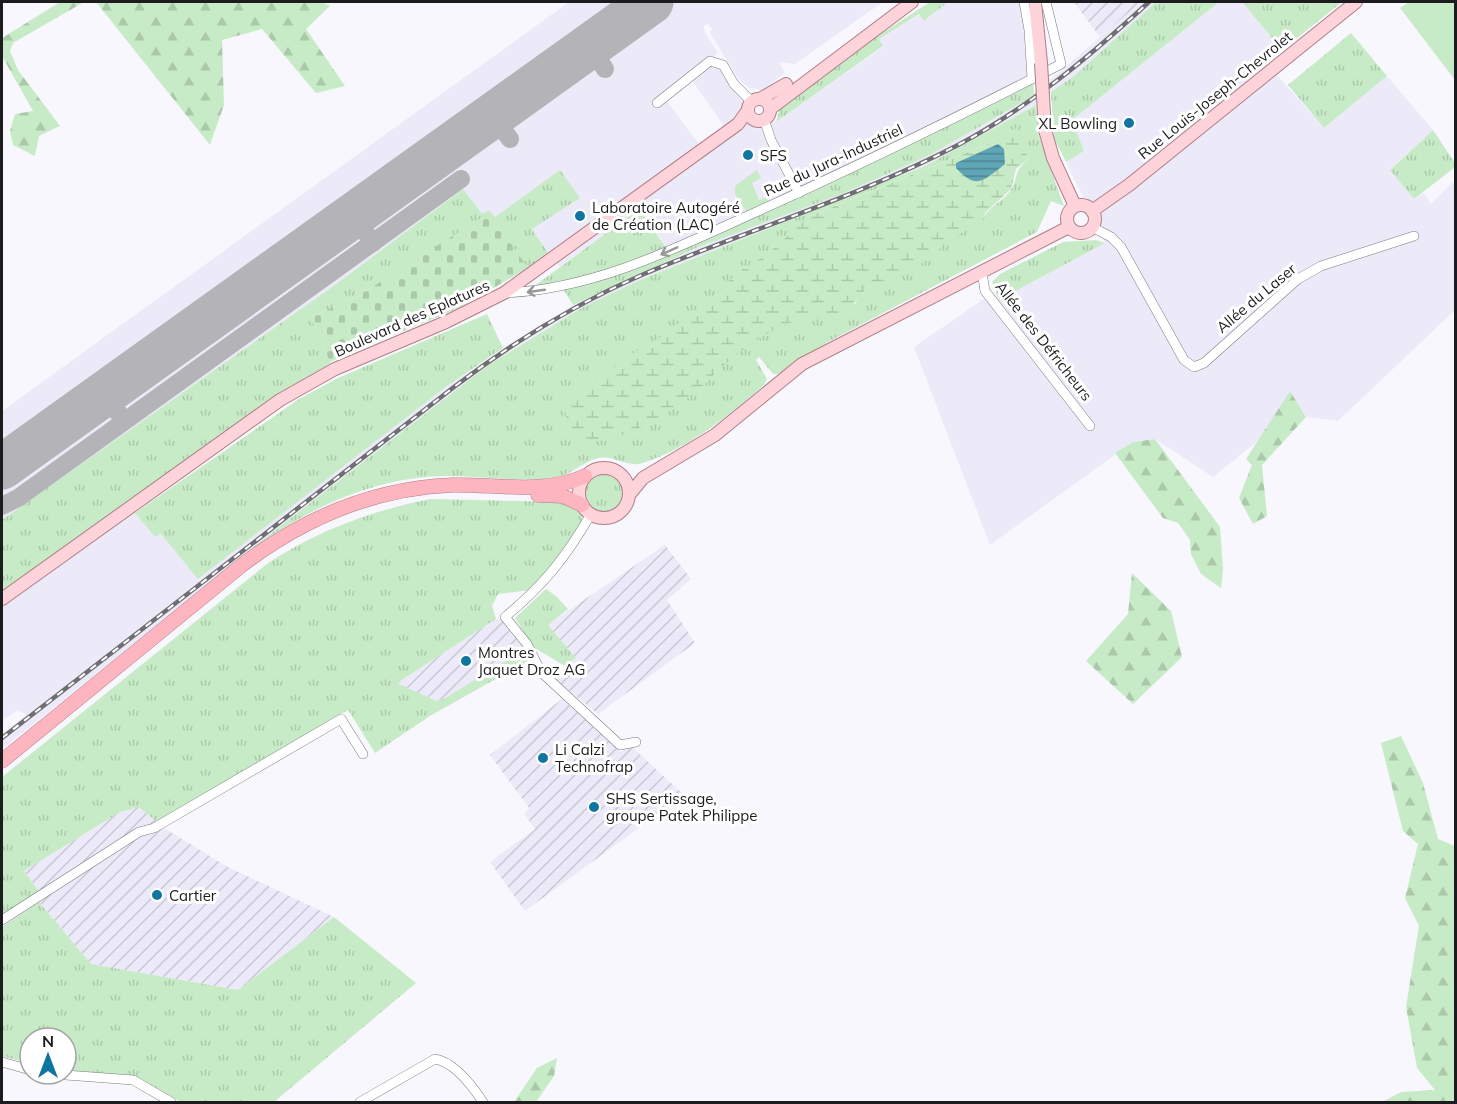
<svg xmlns="http://www.w3.org/2000/svg" width="1457" height="1104" viewBox="0 0 1457 1104" font-family="Mulish,sans-serif">
	<style>
		.built { fill: #eceaf8 }
		.industrial { fill: url(#industrial-furrows) }
		.grass { fill: url(#grass-tufts); fill-rule: evenodd }
		.forest { fill: url(#forest-firs) }
		.wetland { fill: url(#wetland-marsh) }
		.cemetery { fill: url(#cemetery-stones) }
		.garden { fill: #c8ebc7 }
		.water { fill: url(#water-rules) }
		.lines { fill: none; stroke-linecap: round; stroke-linejoin: round }
		.taxiway { stroke: #b4b3b8; stroke-width: 18 }
		.runway { stroke: #b4b3b8; stroke-width: 45 }
		.minor-casing { stroke: #7c7b81; stroke-width: 10 }
		.major-casing { stroke: #ae7f87; stroke-width: 14 }
		.highway-casing { stroke: #ae7f87; stroke-width: 15 }
		.minor { stroke: #fff; stroke-width: 9 }
		.major { stroke: #fed3d9; stroke-width: 12 }
		.highway { stroke: #fdb5bf; stroke-width: 14 }
		.rail-casing { stroke: #6f6f73; stroke-width: 4.5 }
		.rail { stroke: #fff; stroke-width: 2; stroke-dasharray: 7; stroke-linecap: butt }
		.major-bridge-casing { stroke: #ae7f87; stroke-width: 14; stroke-linecap: butt }
		.major-bridge { stroke: #fed3d9; stroke-width: 12 }
		.oneway { stroke: #99999a }
		.poi-dot { fill: #1075a1; stroke: #fff; stroke-width: 2 }
		.labels { text-anchor: middle; dominant-baseline: central; stroke-width: 6; stroke-linejoin: round; paint-order: stroke }
		.street-label { font-size: 15px; fill: #1c1c1e; stroke: #fff }
		.poi-label { font-size: 15px; fill: #1c1c1e; stroke: #fff; text-anchor: start }
	</style>
	<defs>
		<pattern id="industrial-furrows" width="10" height="10" patternUnits="userSpaceOnUse" patternTransform="scale(1.5)"><rect width="10" height="10" fill="#eceaf8"/><path d="M-1 1l2-2M0 10L10 0M9 11l2-2" fill="none" stroke="#cac8d4"/></pattern>
		<pattern id="grass-tufts" width="24" height="20" patternUnits="userSpaceOnUse" patternTransform="scale(1.5)"><rect width="24" height="20" fill="#c8ebc7"/><path d="M3 7l-1-3M5 7V3M7 7l1-3M15 17l-1-3M17 17v-4M19 17l1-3" fill="none" stroke="#abc9aa"/></pattern>
		<pattern id="forest-firs" width="22" height="20" patternUnits="userSpaceOnUse" patternTransform="scale(1.5)"><rect width="22" height="20" fill="#c8ebc7"/><path d="M5 1l3.5 6h-7zM16 11l3.5 6h-7z" fill="#abc9aa"/></pattern>
		<pattern id="wetland-marsh" width="20" height="14" patternUnits="userSpaceOnUse" patternTransform="scale(1.5)"><rect width="20" height="14" fill="#c8ebc7"/><path d="M1 5h8M5 5V1M11 12h8M15 12V8" fill="none" stroke="#abc9aa"/></pattern>
		<pattern id="cemetery-stones" width="16" height="16" patternUnits="userSpaceOnUse" patternTransform="scale(1.5)"><rect width="16" height="16" fill="#c8ebc7"/><path d="M2 7V4a2 2 0 0 1 4 0v3zM10 15v-3a2 2 0 0 1 4 0v3z" fill="#abc9aa"/></pattern>
		<pattern id="water-rules" width="6" height="5" patternUnits="userSpaceOnUse" patternTransform="scale(1.5)"><rect width="6" height="5" fill="#5fa5b5"/><path d="M0 2.5h6" fill="none" stroke="#4e8693"/></pattern>
	</defs>
	<rect width="100%" height="100%" fill="#f8f7fe"/>
	<g class="built">
		<polygon points="569,2 883,2 795,64 779,62 785,73 762,90 749,88 739,80 710,33 712,29 708,24 704,26 704,30 718,53 673,87 666,100 699,144 724,126 692,80 710,67 718,66 745,102 742,113 756,129 776,122 883,47 878,39 920,14 925,21 948,2 1026,2 1035,81 671,253 639,209 559,267 532,229 495,217 489,210 482,215 463,189 332,287 2,520 2,411"/>
		<polygon points="1141,2 1156,2 1074,76 1036,105 925,166 640,280 583,307 529,339 487,366 306,506 2,749 2,734 26,715 18,710 2,721 2,593 127,503 155,537 161,534 198,578 447,386 573,305 696,248 842,194 930,155 1028,99"/>
		<polygon points="1219,2 1242,2 1282,50 1266,63 1324,128 1387,76 1433,130 1390,169 1415,199 1424,193 1431,204 1453,182 1455,185 1455,310 1338,421 1306,417 1290,392 1258,441 1213,477 1155,439 1133,442 990,545 914,347 994,292 999,300 1105,243 1066,162 1084,151 1072,120"/>
	</g>
	<g class="industrial">
		<polygon points="1074,2 1141,2 1100,37"/>
		<polygon points="665,545 691,579 667,600 695,643 598,714 556,680 565,666 576,658 547,625"/>
		<polygon points="496,619 506,622 522,643 522,651 442,700 436,701 395,684"/>
		<polygon points="562,699 621,752 630,745 684,795 525,911 490,862 535,829 524,814 529,808 490,755"/>
		<polygon points="139,806 164,828 226,866 334,917 238,990 91,964 39,902 44,899 24,871 118,813"/>
	</g>
	<g class="grass">
		<polygon points="930,2 948,2 924,21 919,14 879,39 883,46 776,122 780,108 870,41"/>
		<polygon points="1156,2 1219,2 1072,120 1084,151 1066,162 1054,138 1051,92 1074,76"/>
		<polygon points="1242,2 1342,2 1282,50"/>
		<polygon points="1351,33 1387,76 1324,128 1288,85"/>
		<polygon points="1033,82 1034,94 1028,99 930,155 842,194 696,248 573,305 563,289 637,267"/>
		<path d="M 1036,105 L 1038,134 L 1064,206 L 1051,201 L 1037,232 L 828,342 L 778,374 L 773,374 L 759,357 L 756,360 L 767,379 L 764,385 C 726,418 690,447 643,463 C 626,468 615,455 599,458 C 584,461 573,474 557,477 C 527,483 480,476 448,476 C 374,476 305,510 247,552 L 487,366 L 583,307 L 640,280 L 925,166 ZM 1007,131 L 1028,159 C 1013,173 1019,174 1012,188 C 1005,201 988,206 982,221 L 899,255 L 860,294 L 855,305 L 810,216 L 988,144 Z"/>
		<polygon points="1433,130 1455,163 1454,168 1414,199 1390,170"/>
		<polygon points="560,170 580,198 532,229 549,254 528,268 489,214 358,296 311,317 331,364 270,401 2,593 2,520 332,287 463,189 482,214 489,210 495,217"/>
		<path d="M 639,209 L 667,249 C 625,267 579,282 533,287 Z"/>
		<polygon points="1096,240 1105,243 999,300 992,282 1000,274 1063,242"/>
		<polygon points="487,314 503,348 447,386 198,579 161,534 155,537 135,513 299,399 338,378"/>
		<circle cx="604" cy="493" r="20"/>
		<path d="M 430,499 L 565,502 L 581,512 L 583,523 L 532,590 L 498,594 L 492,606 L 496,619 L 397,683 L 436,701 L 442,700 L 522,651 L 528,661 L 430,716 L 375,753 L 348,710 L 157,822 L 139,807 L 120,812 L 24,871 L 40,893 L 2,918 L 2,777 L 268,563 C 319,530 371,511 430,499 Z"/>
		<polygon points="546,589 556,596 568,609 548,625 576,658 565,666 533,647 515,618"/>
		<polygon points="39,902 91,964 238,990 334,917 416,983 274,1102 181,1102 133,1077 66,1070 66,1038 30,1038 30,1064 2,1056 2,927"/>
	</g>
	<g class="forest">
		<polygon points="60,2 84,2 13,43 10,51 18,70 60,126 39,136 35,156 13,145 10,131 15,114 33,111 2,56 2,38"/>
		<polygon points="96,2 322,2 330,6 306,29 345,86 316,93 262,29 222,40 224,105 210,145"/>
		<polygon points="1290,391 1306,417 1262,465 1267,516 1253,524 1239,498 1252,465 1246,459"/>
		<polygon points="1155,439 1220,527 1223,569 1221,588 1201,574 1191,554 1190,540 1178,523 1163,518 1115,453 1133,442"/>
		<polygon points="1132,573 1171,611 1182,657 1133,704 1086,661 1128,614"/>
		<polygon points="1401,736 1423,783 1438,839 1455,846 1455,1102 1382,1102 1401,1092 1435,1090 1417,1068 1406,1007 1419,926 1405,898 1418,844 1403,831 1381,743"/>
		<polygon points="557,1058 554,1076 536,1102 514,1102 537,1068"/>
	</g>
	<path class="wetland" d="M 1018,128 L 1028,159 L 1016,169 L 1011,189 L 986,212 L 982,221 L 944,243 L 934,256 L 881,286 L 869,285 L 842,319 C 800,306 753,340 723,366 C 713,375 704,386 693,394 C 671,412 649,425 622,435 C 596,444 585,445 567,422 L 565,410 L 571,403 L 627,357 L 659,338 L 713,296 L 737,273 L 767,254 L 810,216 L 988,144 L 1007,131 Z"/>
	<polygon class="cemetery" points="489,213 528,268 461,307 330,362 311,317 358,296"/>
	<g class="garden">
		<polygon points="1409,2 1455,2 1455,80 1400,8"/>
		<polygon points="757,170 761,178 752,183 759,200 767,197 769,202 746,211 735,194 735,186"/>
	</g>
	<path class="water" d="M 998,144 L 1004,149 L 1005,164 C 984,180 977,191 956,168 L 956,163 Z"/>
	<g class="lines">
		<g class="taxiway">
			<polyline points="589,46 605,69"/>
			<polyline points="492,115 510,139"/>
			<polyline points="353,215 373,243"/>
			<polyline points="105,394 124,421"/>
			<polyline points="2,506 18,498 461,179"/>
		</g>
		<polyline class="runway" points="2,467 651,2"/>
		<g class="minor-casing">
			<g id="minor">
				<polyline points="1024,2 1029,30 1032,79"/>
				<polyline points="657,103 710,61 723,65 734,84 752,102"/>
				<polyline points="764,119 771,140 799,193"/>
				<polyline points="1092,227 1111,237 1121,247 1184,360 1194,367 1204,363 1298,279 1321,266 1414,236"/>
				<polyline points="982,272 985,291 1090,426"/>
				<path d="M 505,293 C 594,289 674,249 754,213 C 858,166 960,116 1061,64 L 1046,2"/>
				<path d="M 591,514 C 566,557 544,585 505,617 L 527,644 L 541,672 L 620,745 L 636,742"/>
				<polyline points="2,920 139,832 154,828 341,719 363,754"/>
				<polyline points="2,1062 30,1070"/>
				<polyline points="52,1074 133,1080 171,1102"/>
				<path d="M 360,1102 L 435,1059 C 455,1062 473,1087 483,1102"/>
			</g>
		</g>
		<g class="major-casing">
			<g id="major">
				<polyline points="1035,2 1041,63"/>
				<polyline points="760,99 786,84"/>
				<circle cx="759" cy="110" r="11"/>
				<polyline points="770,109 912,2"/>
				<polyline points="1045,130 1053,158 1075,206"/>
				<circle cx="1081" cy="219" r="14"/>
				<polyline points="1092,211 1129,185 1356,2"/>
				<circle cx="604" cy="493" r="25"/>
				<polyline points="629,495 643,478 715,435 802,364 1069,227"/>
				<polyline points="2,599 280,400 335,369 446,322 504,293 738,124 748,110"/>
			</g>
		</g>
		<g class="highway-casing">
			<g id="highway">
				<polyline points="538,495 563,496 582,505"/>
				<path d="M 2,761 L 242,565 C 304,518 374,488 453,485 C 497,484 543,495 585,476"/>
			</g>
		</g>
		<use href="#minor" class="minor"/>
		<use href="#major" class="major"/>
		<use href="#highway" class="highway"/>
		<g class="rail-casing">
			<path id="rail" d="M 2,738 L 454,387 C 512,343 577,303 644,274 C 748,230 858,197 958,145 C 1030,107 1090,56 1149,2"/>
		</g>
		<use href="#rail" class="rail"/>
		<g class="major-bridge-casing">
			<polyline id="major-bridge" points="1041,63 1045,130"/>
		</g>
		<use href="#major-bridge" class="major-bridge"/>
	</g>
	<defs><path id="oneway-shaft" d="M-6 0H5M1.5-3L5.5 0L1.5 3" fill="none" stroke-width="1.6" stroke-linecap="round" stroke-linejoin="round" transform="scale(1.5)"/></defs>
	<g class="oneway">
		<use href="#oneway-shaft" transform="translate(669 251) rotate(156)"/>
		<use href="#oneway-shaft" transform="translate(536 291) rotate(172)"/>
	</g>
	<g class="poi-dot">
		<circle cx="1129" cy="123" r="6"/>
		<circle cx="748" cy="155" r="6"/>
		<circle cx="580" cy="216" r="6"/>
		<circle cx="466" cy="661" r="6"/>
		<circle cx="543" cy="758" r="6"/>
		<circle cx="594" cy="807" r="6"/>
		<circle cx="157" cy="895" r="6"/>
	</g>
	<g class="labels">
		<g class="street-label">
			<text transform="translate(1215 95) rotate(-39)">Rue Louis-Joseph-Chevrolet</text>
			<text transform="translate(833 160) rotate(-25)">Rue du Jura-Industriel</text>
			<text transform="translate(1256 298) rotate(-40)">Allée du Laser</text>
			<text transform="translate(412 318) rotate(-24)">Boulevard des Eplatures</text>
			<text transform="translate(1044 341) rotate(52)">Allée des Défricheurs</text>
		</g>
		<g class="poi-label">
			<text x="1117" y="123" text-anchor="end">XL Bowling</text>
			<text x="760" y="155">SFS</text>
			<text x="592" y="207">Laboratoire Autogéré<tspan x="592" dy="17">de Création (LAC)</tspan></text>
			<text x="478" y="652">Montres<tspan x="478" dy="17">Jaquet Droz AG</tspan></text>
			<text x="555" y="749">Li Calzi<tspan x="555" dy="17">Technofrap</tspan></text>
			<text x="606" y="798">SHS Sertissage,<tspan x="606" dy="17">groupe Patek Philippe</tspan></text>
			<text x="169" y="895">Cartier</text>
		</g>
	</g>
	<rect width="1457" height="1104" fill="none" stroke="#1c1c1e" stroke-width="6"/>
	<g transform="translate(48 1056)"><circle r="28" fill="#ffffff" stroke="#a4a4a5" stroke-width="1.5"/>
	<path d="M0-4.5L10 22L0 15L-10 22Z" fill="#1075a1"/>
	<text y="-9" font-size="16" font-weight="bold" text-anchor="middle" fill="#1c1c1e">N</text>
	</g>
</svg>
